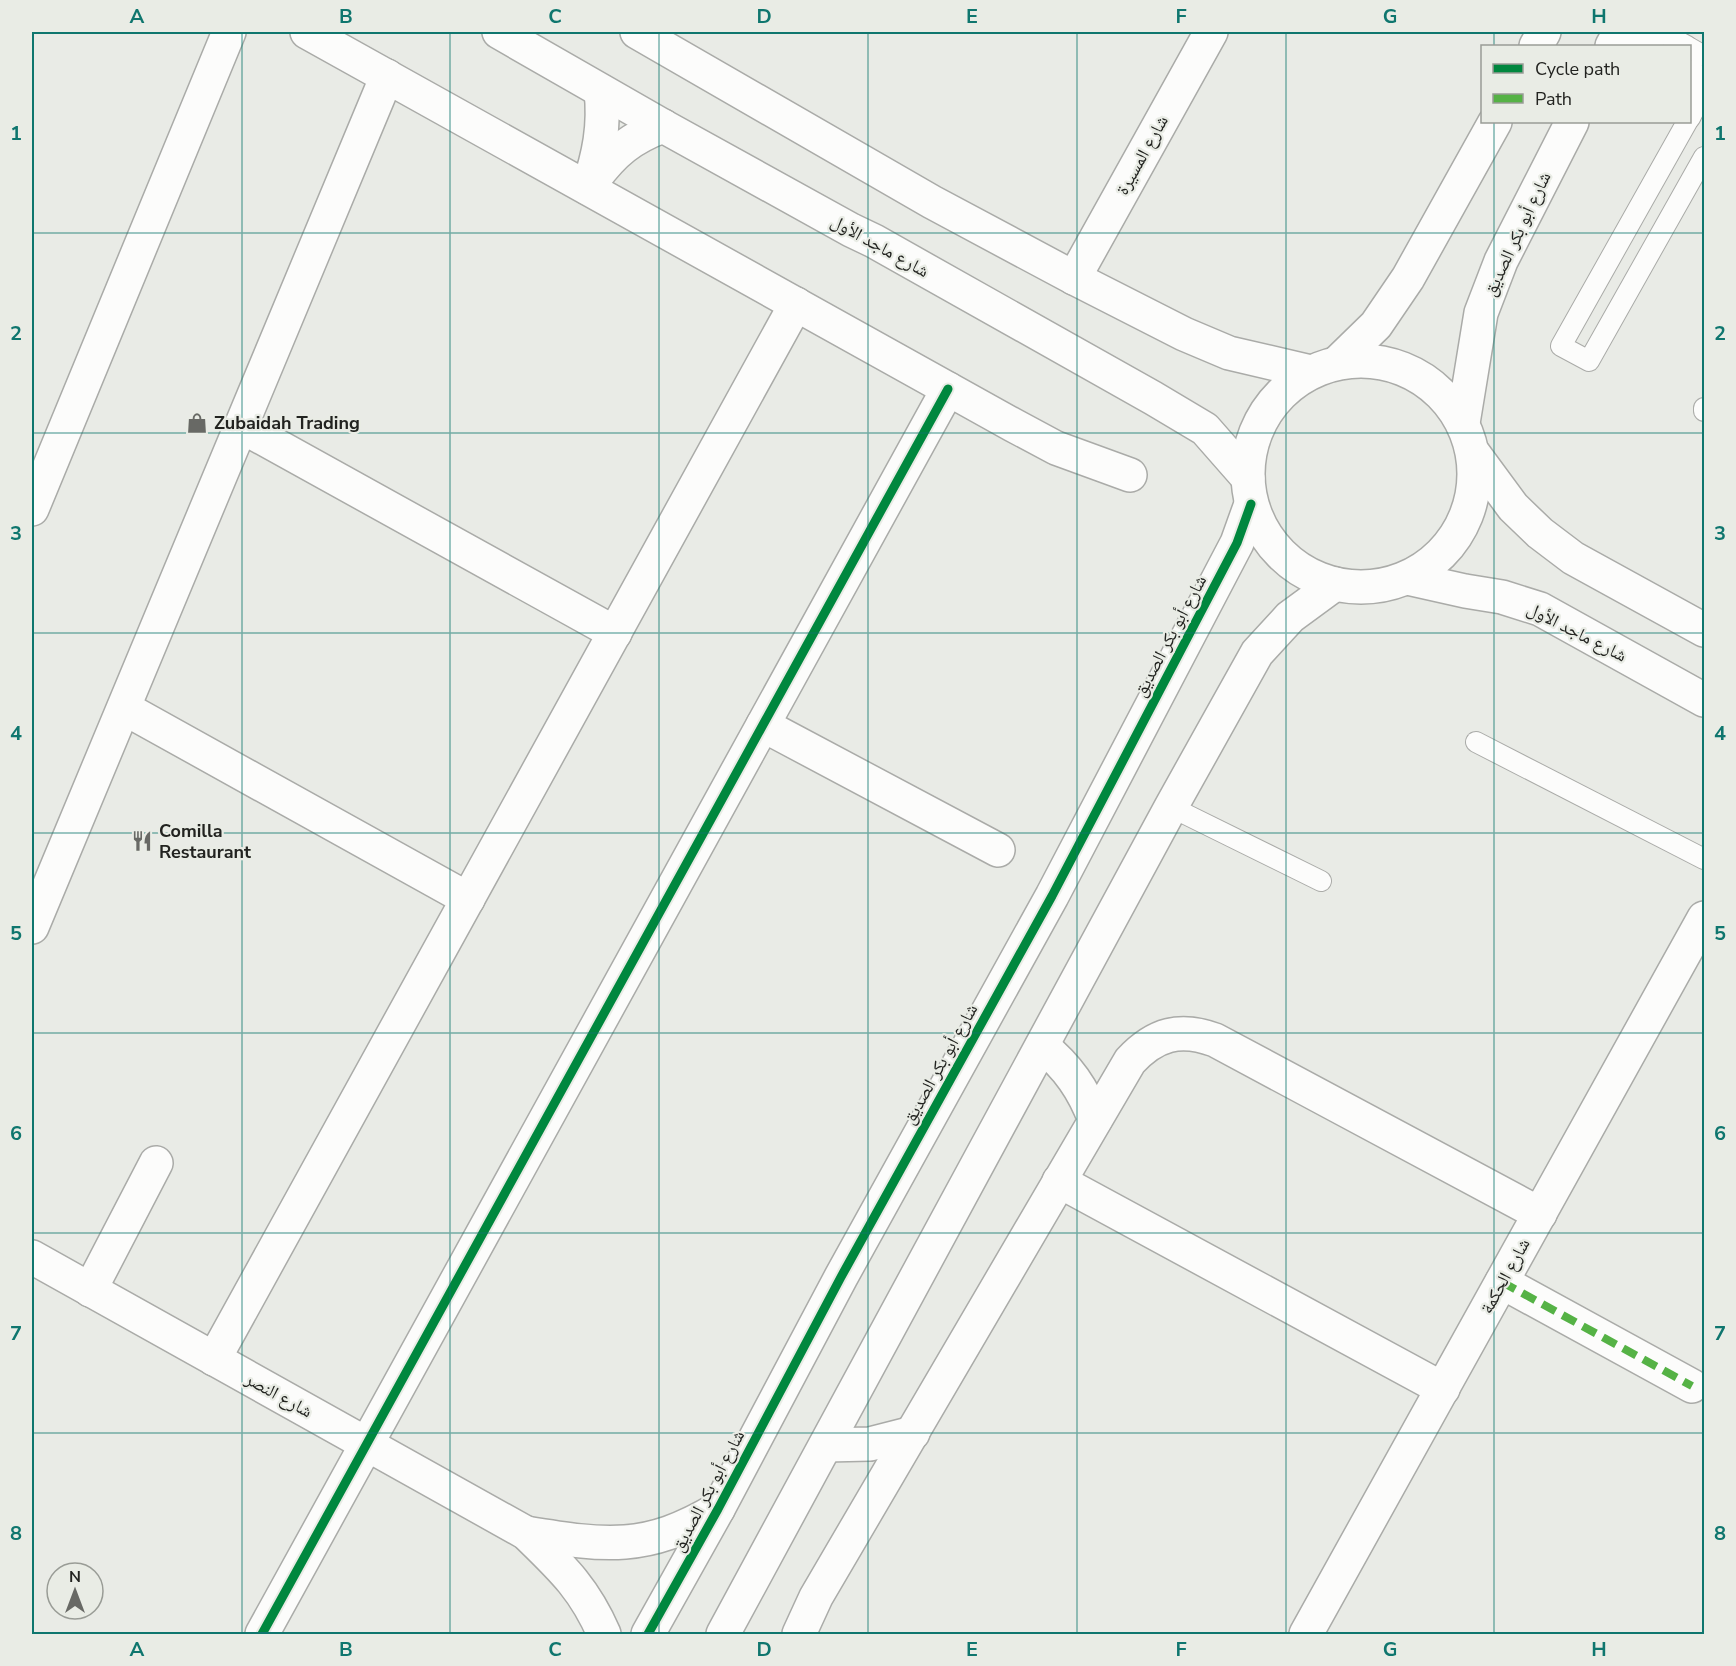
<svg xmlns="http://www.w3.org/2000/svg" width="1736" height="1666" viewBox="0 0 1736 1666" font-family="'Nunito Sans','Noto Naskh Arabic',sans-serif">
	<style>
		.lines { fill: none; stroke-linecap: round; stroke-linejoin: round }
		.service-casing { stroke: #aaaba8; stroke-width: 22 }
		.minor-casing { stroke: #aaaba8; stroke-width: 36 }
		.tertiary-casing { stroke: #aaaba8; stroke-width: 36 }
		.service { stroke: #fcfcfb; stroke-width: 20 }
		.minor { stroke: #fcfcfb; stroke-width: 33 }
		.tertiary { stroke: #fcfcfb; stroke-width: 33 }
		.quiet { stroke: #55b245; stroke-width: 8; stroke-dasharray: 15 8; stroke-linecap: butt }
		.cycleway-casing { stroke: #e9ece5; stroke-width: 13 }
		.cycleway { stroke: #00873e; stroke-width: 9 }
		.grid { fill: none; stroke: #0f766e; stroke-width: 1.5; stroke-opacity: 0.55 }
		.labels { text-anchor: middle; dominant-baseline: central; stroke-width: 4.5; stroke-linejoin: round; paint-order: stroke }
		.street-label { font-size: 18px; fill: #222320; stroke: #e9ece5 }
		.poi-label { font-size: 18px; font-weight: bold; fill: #222320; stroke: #e9ece5; text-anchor: start }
		.neatline { fill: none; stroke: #0f766e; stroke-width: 2 }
		.grid-label { font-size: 20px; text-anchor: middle; font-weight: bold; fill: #0f766e }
	</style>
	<rect width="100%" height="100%" fill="#e9ebe6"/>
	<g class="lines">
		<g class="service-casing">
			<g id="service">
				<polyline points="1627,32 1654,46"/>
				<polyline points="1661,32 1687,46"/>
				<polyline points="1690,48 1704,56"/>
				<polyline points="1690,118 1700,98 1693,70"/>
				<polyline points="1687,122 1561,346 1589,361 1704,157"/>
				<polyline points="1704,408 1704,411"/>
				<polyline points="1476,742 1704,859"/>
				<polyline points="1171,807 1321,881"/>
			</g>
		</g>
		<g class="minor-casing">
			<g id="minor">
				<polyline points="307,32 1013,425 1056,448 1130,475"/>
				<polyline points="1074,278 1211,32"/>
				<polyline points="241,426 615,633"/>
				<polyline points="32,509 229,32"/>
				<polyline points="124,708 468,899"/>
				<polyline points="763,725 998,850"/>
				<polyline points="32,927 387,76"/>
				<polyline points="1059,1181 1443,1389"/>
				<path d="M 32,1257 L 526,1533 C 562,1568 584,1588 604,1634"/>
				<polyline points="1502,1282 1692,1386"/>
				<polyline points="90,1290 156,1163"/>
				<polyline points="214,1359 796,304"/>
				<path d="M 526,1533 C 606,1546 646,1552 718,1509"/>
				<polyline points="262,1634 948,389"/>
				<path d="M 799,1634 L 816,1597 L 1130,1061 C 1155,1034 1180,1027 1215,1040 L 1540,1214"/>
				<polyline points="1306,1634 1704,918"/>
			</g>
		</g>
		<g class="tertiary-casing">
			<g id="tertiary">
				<polyline points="499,32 663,126 851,230 874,241 1153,398 1205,429 1248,478"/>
				<polyline points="637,32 932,202 1074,278 1184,334 1229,353 1311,372"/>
				<polyline points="1536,46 1544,32"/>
				<polyline points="1612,46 1620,32"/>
				<path d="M 594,179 C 614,152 631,138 663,126"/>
				<path d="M 588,188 C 599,155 605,126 601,91"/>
				<circle cx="1361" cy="474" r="113"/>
				<polyline points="1337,363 1376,325 1408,278 1495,122"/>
				<polyline points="1463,423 1481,313 1501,261 1572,122"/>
				<polyline points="1474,454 1513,507 1540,533 1573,558 1704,630"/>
				<polyline points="1407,578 1465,591 1502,597 1540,609 1704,700"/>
				<path d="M 1042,1046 C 1068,1067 1083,1089 1095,1120"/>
				<polyline points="826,1445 870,1444 913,1433"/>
				<polyline points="648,1634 718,1509 841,1277 1052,896 1237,543 1251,504"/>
				<polyline points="723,1634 1171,807 1257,653 1290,617 1335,584"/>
			</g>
		</g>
		<use href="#service" class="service"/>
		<use href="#minor" class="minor"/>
		<use href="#tertiary" class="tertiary"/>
		<polyline class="quiet" points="1502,1282 1692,1386"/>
		<g class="cycleway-casing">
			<g id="cycleway">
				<polyline points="262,1634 948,389"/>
				<polyline points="648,1634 718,1509 841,1277 1052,896 1237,543 1251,504"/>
			</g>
		</g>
		<use href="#cycleway" class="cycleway"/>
	</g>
	<path class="grid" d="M 242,32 L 242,1634M 450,32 L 450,1634M 659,32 L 659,1634M 868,32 L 868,1634M 1077,32 L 1077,1634M 1286,32 L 1286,1634M 1494,32 L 1494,46M 1494,122 L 1494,1634M 32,233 L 1704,233M 32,433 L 1704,433M 32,633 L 1704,633M 32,833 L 1704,833M 32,1033 L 1704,1033M 32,1233 L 1704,1233M 32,1433 L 1704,1433"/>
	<defs>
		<g id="shop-bare" transform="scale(1.62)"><path d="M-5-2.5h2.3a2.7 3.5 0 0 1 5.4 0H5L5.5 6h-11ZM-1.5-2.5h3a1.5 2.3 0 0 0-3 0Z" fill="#686965" stroke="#e9ece5" stroke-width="2.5" paint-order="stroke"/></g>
		<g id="restaurant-bare" transform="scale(1.62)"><path d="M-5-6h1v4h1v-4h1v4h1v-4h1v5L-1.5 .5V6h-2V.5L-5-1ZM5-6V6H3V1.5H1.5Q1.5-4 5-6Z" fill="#686965" stroke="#e9ece5" stroke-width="2.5" paint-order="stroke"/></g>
	</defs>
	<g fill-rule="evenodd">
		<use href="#shop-bare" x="197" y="423"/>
		<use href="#restaurant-bare" x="142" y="841"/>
	</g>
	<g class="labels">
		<g class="street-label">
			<text transform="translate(1142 155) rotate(-61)">شارع المسيرة</text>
			<text transform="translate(1517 234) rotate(-65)">شارع أبو بكر الصديق</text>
			<text transform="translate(880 246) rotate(29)">شارع ماجد الأول</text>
			<text transform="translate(1577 632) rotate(27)">شارع ماجد الأول</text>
			<text transform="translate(1170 636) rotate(-62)">شارع أبو بكر الصديق</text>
			<text transform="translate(940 1064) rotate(-61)">شارع أبو بكر الصديق</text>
			<text transform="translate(1505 1276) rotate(-61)">شارع الحكمة</text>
			<text transform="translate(279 1395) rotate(29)">شارع النصر</text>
			<text transform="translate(708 1491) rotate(-62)">شارع أبو بكر الصديق</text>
		</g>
		<g class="poi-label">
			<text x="214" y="423">Zubaidah Trading</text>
			<text x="159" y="831">Comilla<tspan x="159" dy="21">Restaurant</tspan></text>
		</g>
	</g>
	<rect width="1736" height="1666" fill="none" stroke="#e9ece5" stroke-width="66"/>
	<rect x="1481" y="45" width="210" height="78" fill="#e9ece5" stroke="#999c96" stroke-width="1.5"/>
	<rect x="1493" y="64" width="30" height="9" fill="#00873e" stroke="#999c96" stroke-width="1.5"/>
	<text x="1535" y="75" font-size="18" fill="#222320">Cycle path</text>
	<rect x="1493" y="94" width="30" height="9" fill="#55b245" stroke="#999c96" stroke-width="1.5"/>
	<text x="1535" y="105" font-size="18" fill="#222320">Path</text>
	<g transform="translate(75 1591)"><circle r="28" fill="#e9ece5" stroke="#999c96" stroke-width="1.5"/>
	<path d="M0-4.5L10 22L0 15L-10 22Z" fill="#686965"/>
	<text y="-9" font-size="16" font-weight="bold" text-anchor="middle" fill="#222320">N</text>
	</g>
	<rect x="33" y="33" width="1670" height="1600" class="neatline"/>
	<g class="grid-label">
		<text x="137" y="23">A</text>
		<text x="346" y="23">B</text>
		<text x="555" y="23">C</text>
		<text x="764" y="23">D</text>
		<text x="972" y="23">E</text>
		<text x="1181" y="23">F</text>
		<text x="1390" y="23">G</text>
		<text x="1599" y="23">H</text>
		<text x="16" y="140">1</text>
		<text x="1720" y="140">1</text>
		<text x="16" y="340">2</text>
		<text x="1720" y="340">2</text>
		<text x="16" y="540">3</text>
		<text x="1720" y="540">3</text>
		<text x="16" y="740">4</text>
		<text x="1720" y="740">4</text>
		<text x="16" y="940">5</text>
		<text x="1720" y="940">5</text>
		<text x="16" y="1140">6</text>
		<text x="1720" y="1140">6</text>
		<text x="16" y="1340">7</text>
		<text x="1720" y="1340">7</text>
		<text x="16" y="1540">8</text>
		<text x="1720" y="1540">8</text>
		<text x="137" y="1656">A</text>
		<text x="346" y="1656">B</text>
		<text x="555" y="1656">C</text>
		<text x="764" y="1656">D</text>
		<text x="972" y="1656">E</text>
		<text x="1181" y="1656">F</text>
		<text x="1390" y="1656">G</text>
		<text x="1599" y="1656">H</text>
	</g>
</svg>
